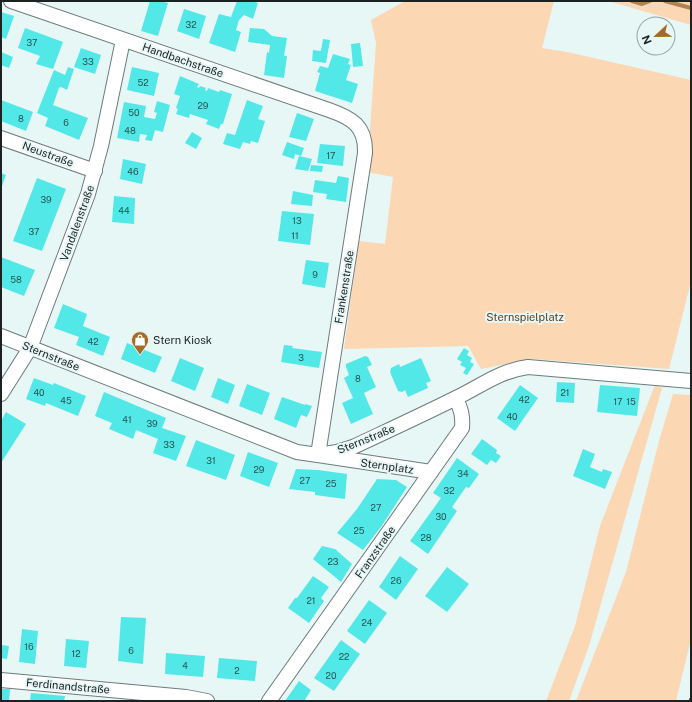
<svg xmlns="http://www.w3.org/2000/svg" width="692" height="702" viewBox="0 0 692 702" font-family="'Public Sans',sans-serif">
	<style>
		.green { fill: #fbd7b3 }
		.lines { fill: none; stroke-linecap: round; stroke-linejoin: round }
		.stream { stroke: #b2824c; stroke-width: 4 }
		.building { fill: #52e8e8 }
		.street-casing { stroke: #6d7c7b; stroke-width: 16 }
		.street { stroke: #fff; stroke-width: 14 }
		.rail-casing { stroke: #4a5151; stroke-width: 4.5 }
		.rail { stroke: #e7f7f6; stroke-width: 3; stroke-dasharray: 9; stroke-linecap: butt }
		.labels { text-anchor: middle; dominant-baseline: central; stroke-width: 4; stroke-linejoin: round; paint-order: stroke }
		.number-label { font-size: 9px; fill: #2a5353 }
		.street-label { font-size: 11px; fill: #1c2121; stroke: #e7f7f6 }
		.park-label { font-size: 11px; fill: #5d4020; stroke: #e7f7f6 }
		.poi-label { font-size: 11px; fill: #1c2121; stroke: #e7f7f6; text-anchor: start }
	</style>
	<rect width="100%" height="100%" fill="#e7f7f6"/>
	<g class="green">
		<polygon points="405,1 554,1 542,48 567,52 691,80 691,281 669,369 532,359 481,369 468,346 344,349 359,241 385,244 393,177 367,172 376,43 371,20"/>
		<polygon points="608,1 691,1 691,25"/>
		<polygon points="655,385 662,388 589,646 569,701 546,701 575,626 600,526"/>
		<polygon points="673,394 691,395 691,639 676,701 576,701 626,572 659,441"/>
	</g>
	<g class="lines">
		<g class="stream">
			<polyline points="632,1 642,4 650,1"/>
			<polyline points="665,1 691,8"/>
		</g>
	</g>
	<g class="building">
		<polygon points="150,1 160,1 168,3 158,36 141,31"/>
		<polygon points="237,1 252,1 258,3 253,19 244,15 239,20 236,30 241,32 235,52 209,43 219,14 231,17"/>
		<polygon points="184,9 206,16 199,39 177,31"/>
		<polygon points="1,12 14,16 6,39 1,37"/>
		<polygon points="25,28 63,42 53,69 36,64 40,56 18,48"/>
		<polygon points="250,28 264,29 272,36 287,38 284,56 287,56 284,78 264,75 267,52 269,53 270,45 248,42"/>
		<polygon points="323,39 330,40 326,63 312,61 313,50 321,51"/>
		<polygon points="360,43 363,66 353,67 351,44"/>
		<polygon points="81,48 101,55 95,74 74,67"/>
		<polygon points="1,52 13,57 9,68 1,65"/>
		<polygon points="333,54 350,59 348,64 351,65 346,80 358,84 352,103 315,91 320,73 317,72 320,66 328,68"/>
		<polygon points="68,67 74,69 67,90 61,87 59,88 53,105 88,118 79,140 45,126 48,118 37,113 54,70 65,75"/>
		<polygon points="132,67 159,73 154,96 127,90"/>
		<polygon points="180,76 199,84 197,87 199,88 200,86 206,88 205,90 207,91 208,88 219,92 220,90 232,94 223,124 221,124 219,129 206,124 208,120 190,114 189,118 176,114 178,109 176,108 180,96 174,94"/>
		<polygon points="1,100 33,112 26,131 1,121"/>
		<polygon points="247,100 263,106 258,119 265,121 258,143 251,141 250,144 243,142 240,149 223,144 227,133 235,135"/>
		<polygon points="157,101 170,105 163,132 155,130 152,141 145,140 147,135 140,134 139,142 117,138 124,102 146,106 144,117 155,119 157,113 154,112"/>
		<polygon points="297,113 314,119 306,141 289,137"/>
		<polygon points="192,132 202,138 196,149 185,143"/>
		<polygon points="287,142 304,148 301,156 295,154 294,159 282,155"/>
		<polygon points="320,144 345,146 343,166 317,163"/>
		<polygon points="299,156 312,159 308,171 295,169"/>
		<polygon points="123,159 146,164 142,184 120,179"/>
		<polygon points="311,165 323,166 322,172 310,171"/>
		<polygon points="1,173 6,175 1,189"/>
		<polygon points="338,176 349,178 346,202 326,199 327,194 313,192 315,180 336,183"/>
		<polygon points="37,178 66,189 42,251 13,241"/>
		<polygon points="293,191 313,195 312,206 291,204"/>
		<polygon points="114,196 135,198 134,224 112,222"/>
		<polygon points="282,211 314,214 310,245 278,241"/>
		<polygon points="1,257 35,270 24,296 1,287"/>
		<polygon points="306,260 329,263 325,288 302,284"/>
		<polygon points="63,304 87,314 83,326 110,337 103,356 76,345 79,337 54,328"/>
		<polygon points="127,343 162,357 155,373 121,359"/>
		<polygon points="284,345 293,346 292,348 322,352 319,368 281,362"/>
		<polygon points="464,348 469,351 467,355 472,358 470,362 474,364 467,375 463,373 466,368 460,365 462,362 457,359"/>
		<polygon points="365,356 368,357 372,365 367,367 376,387 364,393 373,414 351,424 342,403 353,398 344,378 349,375 346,367 346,364"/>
		<polygon points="180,358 204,368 195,391 171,381"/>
		<polygon points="421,358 431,381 426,383 428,388 408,397 405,390 402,392 398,391 390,372 391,368 399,364 400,367"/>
		<polygon points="34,378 53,385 54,383 86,396 78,416 46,403 45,406 26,399"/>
		<polygon points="218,378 235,385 228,404 211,397"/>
		<polygon points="557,382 575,383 574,403 556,402"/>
		<polygon points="247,384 270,393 262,415 239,406"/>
		<polygon points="520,385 538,398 515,431 497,418"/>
		<polygon points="600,385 640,388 637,416 597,412"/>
		<polygon points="104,392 166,418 162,428 186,436 176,461 153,453 158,439 136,430 133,439 109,429 112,423 95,416"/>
		<polygon points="282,397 305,405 305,404 312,406 307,417 301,415 296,428 274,419"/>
		<polygon points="6,412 26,424 1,463 1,421"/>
		<polygon points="482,439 497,450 496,453 501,456 496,463 491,460 487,465 471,454"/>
		<polygon points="196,440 235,455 226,480 186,466"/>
		<polygon points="583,449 595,454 590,467 602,472 603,469 612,472 605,489 573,476"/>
		<polygon points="248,452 278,463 269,487 240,476"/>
		<polygon points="457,458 479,474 469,488 466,487 452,507 457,511 428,554 410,541 441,498 433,493"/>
		<polygon points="296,469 318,470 347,474 345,499 315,495 315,492 289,489"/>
		<polygon points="377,479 396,480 407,487 381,527 363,550 337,533 357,509"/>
		<polygon points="322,546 335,549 352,564 341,582 313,559"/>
		<polygon points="400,556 418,569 396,600 379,587"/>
		<polygon points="447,567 469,584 447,612 425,596"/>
		<polygon points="313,576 329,587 321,598 324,601 309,623 288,608 295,598 297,598"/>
		<polygon points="369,600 387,613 365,644 347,631"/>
		<polygon points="121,617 146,618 143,664 118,661"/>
		<polygon points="22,629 38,631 35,664 19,662"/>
		<polygon points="66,639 89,641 86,668 64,666"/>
		<polygon points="341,640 360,654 334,691 314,678"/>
		<polygon points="1,645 9,646 7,659 1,658"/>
		<polygon points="166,653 205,656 203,677 165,674"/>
		<polygon points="219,658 257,661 255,681 217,678"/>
		<polygon points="299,681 311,690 305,700 306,701 285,701"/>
		<polygon points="1,689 10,689 9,701 1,701"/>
		<polygon points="31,693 65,696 64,701 30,701"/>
	</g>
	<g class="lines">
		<g class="street-casing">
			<g id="street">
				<path d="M 11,1 L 329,110 C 352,118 366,126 365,153 L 318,455 L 431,472"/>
				<polyline points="1,138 95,171"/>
				<path d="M 1,336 L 297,452 L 318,455 L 337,452 L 353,447 C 387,431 422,415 456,398 C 481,386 499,371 528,367 L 691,381"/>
				<polyline points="1,394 30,348 88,194 101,146 123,40"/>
				<polyline points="1,680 186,697 207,701"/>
				<path d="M 269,701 L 462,428 C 463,416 461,409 456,399"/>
			</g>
		</g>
		<use href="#street" class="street"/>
		<g class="rail-casing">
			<polyline id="rail" points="691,701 691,700"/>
		</g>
		<use href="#rail" class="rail"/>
	</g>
	<defs>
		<g id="shop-pin" transform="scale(0.9)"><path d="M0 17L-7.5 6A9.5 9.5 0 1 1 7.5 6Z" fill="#a36a28" stroke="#e7f7f6"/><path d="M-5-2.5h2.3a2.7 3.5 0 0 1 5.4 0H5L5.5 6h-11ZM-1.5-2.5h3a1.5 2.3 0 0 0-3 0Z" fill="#fff"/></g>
	</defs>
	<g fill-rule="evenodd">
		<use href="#shop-pin" x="140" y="340"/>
	</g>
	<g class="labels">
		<g class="number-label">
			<text x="191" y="24">32</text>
			<text x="32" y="42">37</text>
			<text x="88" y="61">33</text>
			<text x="143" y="82">52</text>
			<text x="203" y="105">29</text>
			<text x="134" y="112">50</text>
			<text x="21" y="118">8</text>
			<text x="66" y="122">6</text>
			<text x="130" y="130">48</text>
			<text x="331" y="155">17</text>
			<text x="133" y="171">46</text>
			<text x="46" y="199">39</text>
			<text x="124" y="210">44</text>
			<text x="297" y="220">13</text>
			<text x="34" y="231">37</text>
			<text x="295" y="235">11</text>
			<text x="315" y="274">9</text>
			<text x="16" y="279">58</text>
			<text x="93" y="341">42</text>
			<text x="301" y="357">3</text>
			<text x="358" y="378">8</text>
			<text x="39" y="392">40</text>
			<text x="565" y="392">21</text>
			<text x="524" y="399">42</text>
			<text x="66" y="400">45</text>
			<text x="618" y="401">17</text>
			<text x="631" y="401">15</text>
			<text x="512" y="416">40</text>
			<text x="127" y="419">41</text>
			<text x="152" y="423">39</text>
			<text x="169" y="444">33</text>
			<text x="211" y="460">31</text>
			<text x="259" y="469">29</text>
			<text x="463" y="473">34</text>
			<text x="305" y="480">27</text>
			<text x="331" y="483">25</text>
			<text x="449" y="490">32</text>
			<text x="376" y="507">27</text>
			<text x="441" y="516">30</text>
			<text x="359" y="530">25</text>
			<text x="426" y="537">28</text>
			<text x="333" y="561">23</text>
			<text x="396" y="580">26</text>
			<text x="311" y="600">21</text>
			<text x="367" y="622">24</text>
			<text x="29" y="646">16</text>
			<text x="131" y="650">6</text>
			<text x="76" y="653">12</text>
			<text x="344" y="656">22</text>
			<text x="185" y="665">4</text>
			<text x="237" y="670">2</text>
			<text x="331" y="675">20</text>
		</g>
		<g class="street-label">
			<text transform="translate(183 60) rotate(19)">Handbachstraße</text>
			<text transform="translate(48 154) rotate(20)">Neustraße</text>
			<text transform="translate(77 223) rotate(-70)">Vandalenstraße</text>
			<text transform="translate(344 287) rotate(-81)">Frankenstraße</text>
			<text transform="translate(51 356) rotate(22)">Sternstraße</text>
			<text transform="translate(366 439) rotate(-22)">Sternstraße</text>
			<text transform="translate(387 466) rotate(8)">Sternplatz</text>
			<text transform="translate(375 552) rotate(-55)">Franzstraße</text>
			<text transform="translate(68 686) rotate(5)">Ferdinandstraße</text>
		</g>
		<g class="park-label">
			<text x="525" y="317">Sternspielplatz</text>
		</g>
		<g class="poi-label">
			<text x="153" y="340">Stern Kiosk</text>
		</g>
	</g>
	<rect width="692" height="702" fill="none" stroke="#1c2121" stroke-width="4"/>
	<g transform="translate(656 36) rotate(248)"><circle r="19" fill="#e7f7f6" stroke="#96a1a1"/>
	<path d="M0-3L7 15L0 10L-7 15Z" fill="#a36a28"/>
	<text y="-6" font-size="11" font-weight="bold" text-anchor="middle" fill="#1c2121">N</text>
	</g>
</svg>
